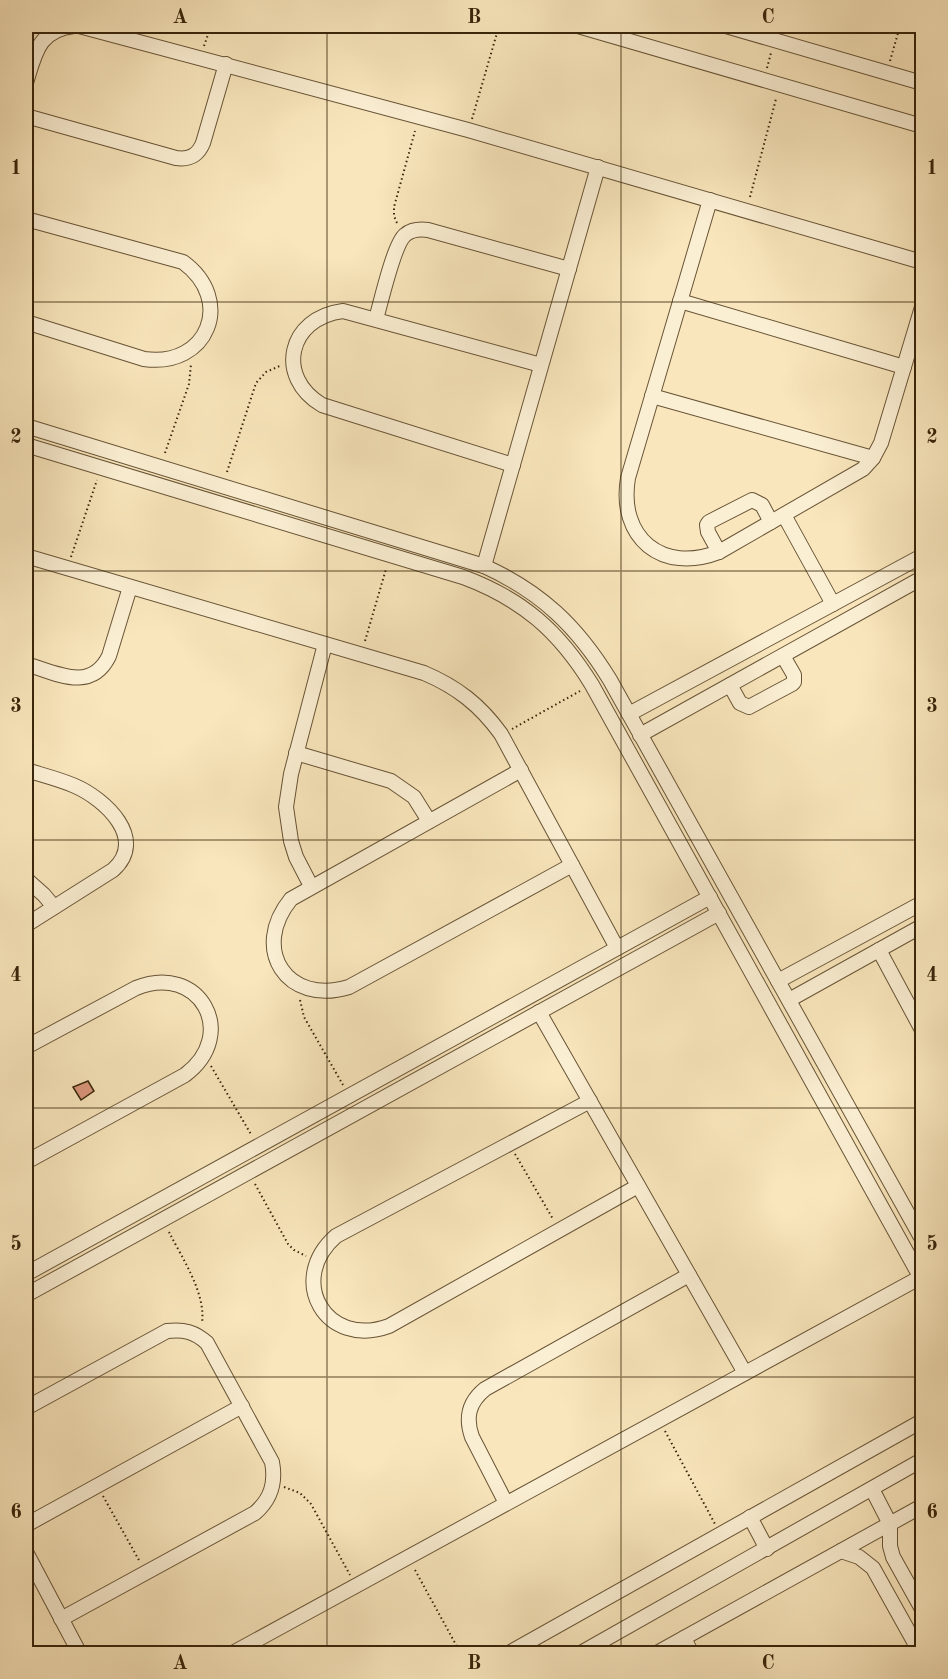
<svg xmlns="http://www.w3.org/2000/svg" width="948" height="1679" viewBox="0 0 948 1679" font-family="'Old Standard TT',serif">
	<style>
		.building { fill: #dd977d; stroke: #37240a; stroke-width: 1.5 }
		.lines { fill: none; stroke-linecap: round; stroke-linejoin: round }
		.minor-casing { stroke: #685436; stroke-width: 16 }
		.path { stroke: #37240a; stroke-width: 2; stroke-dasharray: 1.5 3; stroke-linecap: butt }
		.minor { stroke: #fbefd3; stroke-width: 14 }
		.grid { fill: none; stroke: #37240a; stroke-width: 1.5; stroke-opacity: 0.55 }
		.neatline { fill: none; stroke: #37240a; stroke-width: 2 }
		.grid-label { font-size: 20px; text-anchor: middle; font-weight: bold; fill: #37240a }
	</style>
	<rect width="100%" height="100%" fill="#f9e6bc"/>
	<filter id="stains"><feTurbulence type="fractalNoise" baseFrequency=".00333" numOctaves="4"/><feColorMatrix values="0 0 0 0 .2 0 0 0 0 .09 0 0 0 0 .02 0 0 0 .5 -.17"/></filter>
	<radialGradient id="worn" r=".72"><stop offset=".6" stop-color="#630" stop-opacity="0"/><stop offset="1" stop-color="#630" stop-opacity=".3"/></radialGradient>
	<polygon class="building" points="88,1081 94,1091 81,1100 73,1087"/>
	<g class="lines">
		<g class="minor-casing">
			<g id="minor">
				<polyline points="79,26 468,130 922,262"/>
				<polyline points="578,26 922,126"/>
				<polyline points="726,26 922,83"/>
				<path d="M 26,83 C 35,54 38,30 74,26"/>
				<path d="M 26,116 L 176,158 C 190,160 198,155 203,143 L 226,64"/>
				<path d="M 710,200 L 628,478 C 618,538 662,574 719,552 L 863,469 L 873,458 L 881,443 L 922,307"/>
				<path d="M 26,219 L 183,262 C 235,300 208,368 144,359 L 26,322"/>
				<polyline points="680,301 904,367"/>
				<path d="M 376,319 C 381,302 394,244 405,235 C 412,229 420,229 428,230 L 569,269"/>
				<polyline points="652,396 873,458"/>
				<path d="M 26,426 L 484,566 C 541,592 577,626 610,680 L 922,1239"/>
				<path d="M 26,445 L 463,577 C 522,599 559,631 592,685 L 922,1280"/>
				<path d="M 513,465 L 322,405 C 275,377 288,318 343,311 L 541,365"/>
				<polyline points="784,515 833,604"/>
				<polyline points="719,552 708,532 707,525 709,522 752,500 762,505 771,522"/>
				<path d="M 26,556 L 424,673 C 457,687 480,705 501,734 L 617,948"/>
				<polyline points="484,566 598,167"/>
				<path d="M 26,664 C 56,673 91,693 109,656 L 130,587"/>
				<polyline points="730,685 740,703 749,707 792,684 794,682 794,675 783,656"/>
				<polyline points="629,714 922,556"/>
				<polyline points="640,735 922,578"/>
				<polyline points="296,753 391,781 414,797 429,821"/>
				<path d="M 26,770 C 42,775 59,779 75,786 C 105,799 148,839 113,870 L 26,925"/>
				<path d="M 521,770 L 291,899 C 250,949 287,1006 349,987 L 572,865"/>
				<polyline points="26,879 44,895 54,907"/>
				<polyline points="311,886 296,857 291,841 286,807 291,774 325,644"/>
				<polyline points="879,950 922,1030"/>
				<polyline points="778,981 922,903"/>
				<polyline points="789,1000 922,926"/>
				<polyline points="539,1012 745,1373"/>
				<path d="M 26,1047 L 136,988 C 199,962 240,1034 185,1075 L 26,1162"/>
				<path d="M 590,1101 L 336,1236 C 286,1280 326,1349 389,1326 L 638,1186"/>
				<polyline points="26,1274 710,897"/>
				<polyline points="26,1295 719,913"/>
				<path d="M 26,1408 L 167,1331 C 184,1329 195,1332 207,1343 L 272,1462 C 276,1483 271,1499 255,1513 L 61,1619"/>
				<polyline points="872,1489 890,1524 890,1546 893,1557 922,1609"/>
				<path d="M 506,1503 L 472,1437 C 465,1417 469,1402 485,1389 L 689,1275"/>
				<polyline points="750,1517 767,1549"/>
				<polyline points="26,1525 242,1406"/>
				<polyline points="841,1551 859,1557 873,1568 921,1654"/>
				<polyline points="26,1552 80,1654"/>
				<polyline points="684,1638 692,1654"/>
				<polyline points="231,1654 921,1277"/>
				<polyline points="507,1654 922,1421"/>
				<polyline points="579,1654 922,1460"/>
				<polyline points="655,1654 922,1506"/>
			</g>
		</g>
		<g class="path">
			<polyline points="204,46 211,26"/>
			<polyline points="890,61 900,26"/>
			<polyline points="767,68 771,53"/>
			<polyline points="472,119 499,26"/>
			<polyline points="750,197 776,99"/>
			<polyline points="397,223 394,216 394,207 415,131"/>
			<polyline points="165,453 189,384 191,364"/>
			<polyline points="227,472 256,383 266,372 282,365"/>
			<polyline points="71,557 97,480"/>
			<polyline points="365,641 386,569"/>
			<polyline points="512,729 580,691"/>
			<polyline points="300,1000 304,1017 343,1085"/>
			<polyline points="211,1066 252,1136"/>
			<polyline points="515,1154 553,1219"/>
			<polyline points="255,1184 288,1244 294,1250 306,1256"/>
			<path d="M 169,1232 C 182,1258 206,1293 202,1323"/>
			<polyline points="665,1431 715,1524"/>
			<polyline points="284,1487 300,1493 311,1504 350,1575"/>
			<polyline points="103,1496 140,1562"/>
			<polyline points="415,1570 461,1654"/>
		</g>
		<use href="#minor" class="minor"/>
	</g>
	<path class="grid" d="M 327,26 L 327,1654M 621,26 L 621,1654M 26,302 L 922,302M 26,571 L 922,571M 26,840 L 922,840M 26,1108 L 922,1108M 26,1377 L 922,1377"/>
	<rect width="948" height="1679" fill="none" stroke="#f9e6bc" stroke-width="66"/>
	<rect x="33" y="33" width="882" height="1613" class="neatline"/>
	<g class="grid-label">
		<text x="180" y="23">A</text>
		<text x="474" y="23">B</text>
		<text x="768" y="23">C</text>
		<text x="16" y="174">1</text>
		<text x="932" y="174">1</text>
		<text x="16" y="443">2</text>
		<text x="932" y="443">2</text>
		<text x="16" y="712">3</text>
		<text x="932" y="712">3</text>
		<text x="16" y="981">4</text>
		<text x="932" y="981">4</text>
		<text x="16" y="1250">5</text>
		<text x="932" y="1250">5</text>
		<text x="16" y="1518">6</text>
		<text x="932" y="1518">6</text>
		<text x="180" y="1669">A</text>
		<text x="474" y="1669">B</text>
		<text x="768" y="1669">C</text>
	</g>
	<rect width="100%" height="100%" filter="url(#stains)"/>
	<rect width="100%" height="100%" fill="url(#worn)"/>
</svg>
